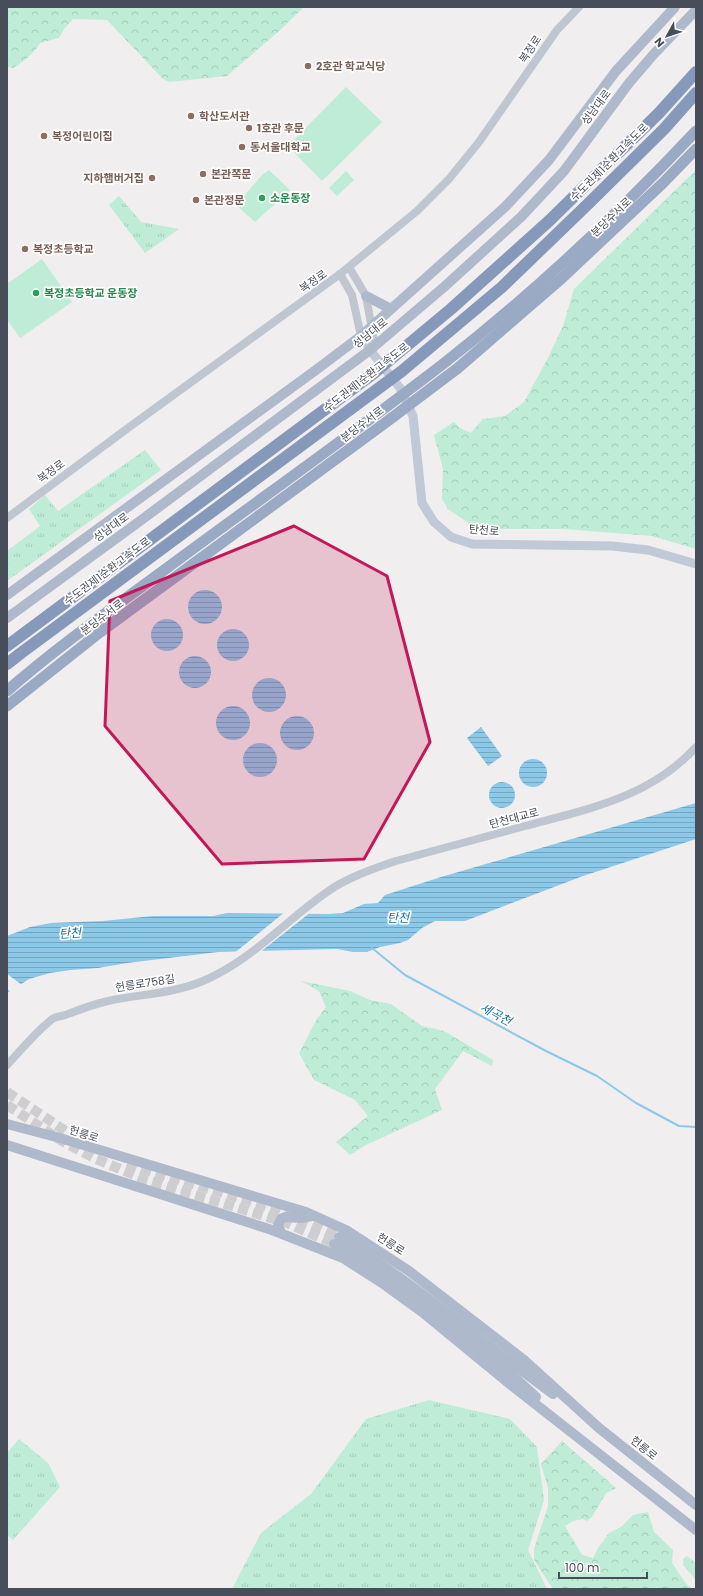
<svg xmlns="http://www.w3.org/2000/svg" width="703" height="1596" viewBox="0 0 703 1596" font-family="Poppins,'Noto Sans KR',sans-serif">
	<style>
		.forest { fill: url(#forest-crowns) }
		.park { fill: url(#park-tufts) }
		.pitch { fill: #beecd6 }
		.water { fill: url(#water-rules) }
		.pier { fill: #f0eeee }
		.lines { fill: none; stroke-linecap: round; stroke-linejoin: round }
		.stream { stroke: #8cc8e8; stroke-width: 2 }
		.primary-tunnel { stroke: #ceced0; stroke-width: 10; stroke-dasharray: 10 5; stroke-linecap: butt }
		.tertiary { stroke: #bfc6cf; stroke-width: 8 }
		.secondary { stroke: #c1c8d6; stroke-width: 9 }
		.primary { stroke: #aeb9cc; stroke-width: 10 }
		.trunk { stroke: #9aa9c4; stroke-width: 11 }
		.motorway { stroke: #8799bb; stroke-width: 12 }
		.marked { fill: #c2185b; fill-opacity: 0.2; stroke: #c2185b; stroke-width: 3; stroke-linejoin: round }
		.education-dot { fill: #8d6e63; stroke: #fff; stroke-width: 1.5 }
		.leisure-dot { fill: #2e9e5b; stroke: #fff; stroke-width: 1.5 }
		.labels { text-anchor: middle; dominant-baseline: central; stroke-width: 3.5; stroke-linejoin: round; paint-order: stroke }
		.street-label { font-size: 11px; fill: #474e5a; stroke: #fff }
		.education-label { font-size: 11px; font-weight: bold; fill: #785e54; stroke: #fff; text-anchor: start }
		.leisure-label { font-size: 11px; font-weight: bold; fill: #27864d; stroke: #fff; text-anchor: start }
		.water-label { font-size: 12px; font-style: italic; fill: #1270a2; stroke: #fff }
	</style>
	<defs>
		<pattern id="forest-crowns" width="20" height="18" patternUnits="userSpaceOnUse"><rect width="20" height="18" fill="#beecd6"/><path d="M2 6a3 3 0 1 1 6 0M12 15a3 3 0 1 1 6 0" fill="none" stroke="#a5ccba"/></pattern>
		<pattern id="park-tufts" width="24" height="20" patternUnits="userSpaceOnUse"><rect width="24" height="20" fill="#beecd6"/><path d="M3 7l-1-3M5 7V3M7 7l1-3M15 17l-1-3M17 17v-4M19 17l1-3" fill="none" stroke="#a5ccba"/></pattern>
		<pattern id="water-rules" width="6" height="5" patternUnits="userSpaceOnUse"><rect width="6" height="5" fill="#8cc8e8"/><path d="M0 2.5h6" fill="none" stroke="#74a5bf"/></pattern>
	</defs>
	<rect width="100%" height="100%" fill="#f0eeee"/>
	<g class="forest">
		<path d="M 7,7 L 304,7 L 279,31 L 227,76 L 169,82 L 162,78 L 107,20 L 73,19 L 64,29 L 59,38 L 40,43 C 33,55 24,61 13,68 L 7,67 Z"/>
		<polygon points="696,170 696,549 652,536 564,529 477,529 448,509 442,499 443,469 434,435 454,422 460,428 471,433 483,419 505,416 524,402 548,358 563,326 574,289"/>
		<polygon points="301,981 350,991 370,1000 391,1004 422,1026 444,1031 493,1060 492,1066 463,1051 435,1089 442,1110 366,1145 350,1155 336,1142 368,1116 355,1100 314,1080 299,1053 317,1019 326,1007 319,991"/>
		<polygon points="562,1441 616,1488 606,1493 592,1517 587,1521 583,1519 573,1521 565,1526 582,1555 593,1558 598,1548 609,1533 621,1527 633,1515 648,1512 654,1532 673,1550 672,1563 687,1585 693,1589 553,1589 534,1560 534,1549 548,1506 548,1488 541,1464"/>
		<polygon points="687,1556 696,1563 696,1580 683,1565 683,1559"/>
	</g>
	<g class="park">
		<polygon points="119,196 141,222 179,229 145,253 109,205"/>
		<polygon points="145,450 161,470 7,581 7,551 40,526 29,509 45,495 58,511"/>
		<polygon points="429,1400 510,1419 537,1447 544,1500 528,1550 547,1589 232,1589 261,1533 311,1494 366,1419"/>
		<polygon points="19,1439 48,1463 60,1487 13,1540 7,1535 7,1453"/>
	</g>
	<g class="pitch">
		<polygon points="346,87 382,122 322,181 288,146"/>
		<polygon points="269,170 290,190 255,222 236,205 263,174"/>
		<polygon points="346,171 354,180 337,196 329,188"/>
		<polygon points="42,259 72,302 20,338 7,320 7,284"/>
	</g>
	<g class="water">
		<circle cx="205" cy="607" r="17"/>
		<circle cx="167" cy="635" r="16"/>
		<circle cx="233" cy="645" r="16"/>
		<circle cx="195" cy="672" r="16"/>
		<circle cx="269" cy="695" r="17"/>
		<circle cx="233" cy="723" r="17"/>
		<circle cx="297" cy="733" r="17"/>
		<polygon points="481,727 502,756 488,766 467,738"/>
		<circle cx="260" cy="760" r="17"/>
		<circle cx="533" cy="773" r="14"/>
		<circle cx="502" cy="795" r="13"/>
		<polygon points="696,803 696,839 583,876 465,921 435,921 422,928 408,940 400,943 380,947 367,952 353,952 337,949 218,952 127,963 98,968 71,970 50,973 29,979 7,993 7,936 30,927 51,923 103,921 153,916 213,916 227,913 328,914 343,913 364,904 378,903 385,895 441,877"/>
	</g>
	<g class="pier">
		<polygon points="285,912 311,912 259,953 233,954"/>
		<polygon points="7,973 7,974 22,985 11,992 7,989"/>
	</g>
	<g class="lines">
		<polyline class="stream" points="372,948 405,975 546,1051 597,1076 636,1103 679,1126 696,1127"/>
		<g class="primary-tunnel">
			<polyline points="7,1092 73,1136 88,1144"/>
			<polyline points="7,1105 62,1141 96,1159 144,1179 287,1223 334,1244"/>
			<path d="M 128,1162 L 143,1169 C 209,1189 277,1206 339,1237"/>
		</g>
		<g class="tertiary">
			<polyline points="349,267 366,296 375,346"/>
			<polyline points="340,274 352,295 361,336 370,350"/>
			<polyline points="7,518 128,428 340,274 417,211 449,179 479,142 557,30 579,7"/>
			<path d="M 7,1065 C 19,1052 31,1038 44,1026 C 47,1024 50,1020 54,1018 C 58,1016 64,1016 68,1014 C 81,1009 94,1004 108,1001 C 140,994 172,994 203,981 C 251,961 285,921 327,892 C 348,877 373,869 396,861 C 439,849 482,838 525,826 C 588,809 651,797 696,747"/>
		</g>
		<polyline class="secondary" points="370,350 400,388 413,416 422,503 434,522 451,537 472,544 612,546 648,550 696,564"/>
		<g class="primary">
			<polyline points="366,296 391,309"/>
			<polyline points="7,595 316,370 361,336 505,207 549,160 616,71 675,7"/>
			<polyline points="7,618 140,521 370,350 444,287 521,217 564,171 629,83 653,55 696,10"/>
			<polyline points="7,1124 60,1138 306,1212 346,1230 409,1271 524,1360 599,1428 696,1505"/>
			<polyline points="7,1145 272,1230 343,1258 382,1283 422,1312 506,1381 696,1530"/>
			<polyline points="281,1233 278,1225 281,1219 285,1217 301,1218 312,1216"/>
			<path d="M 339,1237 C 414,1283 481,1341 553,1394"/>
			<polyline points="334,1244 373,1266 401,1286 498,1362 536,1397"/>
		</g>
		<g class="trunk">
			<path d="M 7,691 C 56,648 110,610 163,571 C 256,502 351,435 443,364 C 534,293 617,215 696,131"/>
			<polyline points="7,706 99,633 385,423 458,368 562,278 663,183 696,149"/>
		</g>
		<g class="motorway">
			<polyline points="7,646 374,373 451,309 549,221 659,113 696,72"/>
			<polyline points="7,664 21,653 402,371 502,287 589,203 664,129 696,93"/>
		</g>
	</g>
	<path class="marked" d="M 294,526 L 387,576 L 430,742 L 364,859 L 222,864 L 105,726 L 110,601 Z"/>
	<g class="education-dot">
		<circle cx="308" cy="66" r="4"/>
		<circle cx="191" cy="116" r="4"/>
		<circle cx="249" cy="128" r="4"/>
		<circle cx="44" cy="136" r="4"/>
		<circle cx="242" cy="147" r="4"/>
		<circle cx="203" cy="174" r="4"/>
		<circle cx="152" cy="178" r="4"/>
		<circle cx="196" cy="200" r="4"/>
		<circle cx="25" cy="249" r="4"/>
	</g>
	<g class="leisure-dot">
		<circle cx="262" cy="198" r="4"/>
		<circle cx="36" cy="293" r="4"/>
	</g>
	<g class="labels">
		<g class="street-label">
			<text transform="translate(530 49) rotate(-56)">복정로</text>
			<text transform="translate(596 107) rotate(-53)">성남대로</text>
			<text transform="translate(609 162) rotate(-45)">수도권제1순환고속도로</text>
			<text transform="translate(611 217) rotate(-44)">분당수서로</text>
			<text transform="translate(313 281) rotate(-35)">복정로</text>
			<text transform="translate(370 333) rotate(-39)">성남대로</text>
			<text transform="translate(366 377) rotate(-38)">수도권제1순환고속도로</text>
			<text transform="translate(362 424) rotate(-37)">분당수서로</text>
			<text transform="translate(51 471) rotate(-36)">복정로</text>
			<text transform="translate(111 527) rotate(-36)">성남대로</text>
			<text transform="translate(484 530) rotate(5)">탄천로</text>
			<text transform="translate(107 571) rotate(-37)">수도권제1순환고속도로</text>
			<text transform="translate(102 617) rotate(-37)">분당수서로</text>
			<text transform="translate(514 818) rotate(-15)">탄천대교로</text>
			<text transform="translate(145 983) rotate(-9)">헌릉로758길</text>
			<text transform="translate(84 1134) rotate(18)">헌릉로</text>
			<text transform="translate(391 1244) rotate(33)">헌릉로</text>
			<text transform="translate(644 1448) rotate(39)">헌릉로</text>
		</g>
		<g class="education-label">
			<text x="316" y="66">2호관 학교식당</text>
			<text x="199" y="116">학산도서관</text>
			<text x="257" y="128">1호관 후문</text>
			<text x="52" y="136">복정어린이집</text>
			<text x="250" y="147">동서울대학교</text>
			<text x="211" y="174">본관쪽문</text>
			<text x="144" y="178" text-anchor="end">지하햄버거집</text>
			<text x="204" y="200">본관정문</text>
			<text x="33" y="249">복정초등학교</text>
		</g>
		<g class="leisure-label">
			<text x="270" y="198">소운동장</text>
			<text x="44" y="293">복정초등학교 운동장</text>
		</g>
		<g class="water-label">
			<text x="398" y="917">탄천</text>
			<text transform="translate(70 933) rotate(-4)">탄천</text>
			<text transform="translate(496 1014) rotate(29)">세곡천</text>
		</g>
	</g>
	<rect width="703" height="1596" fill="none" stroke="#474e5a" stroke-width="16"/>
	<g transform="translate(667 36) rotate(230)" stroke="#ffffff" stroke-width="3" paint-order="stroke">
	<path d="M0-3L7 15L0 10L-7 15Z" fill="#474e5a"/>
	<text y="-6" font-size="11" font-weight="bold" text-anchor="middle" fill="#474e5a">N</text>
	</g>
	<path d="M559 1572v6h88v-6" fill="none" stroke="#474e5a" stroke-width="2"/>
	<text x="565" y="1572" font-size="12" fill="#474e5a" stroke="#ffffff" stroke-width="3" paint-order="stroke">100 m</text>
</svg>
